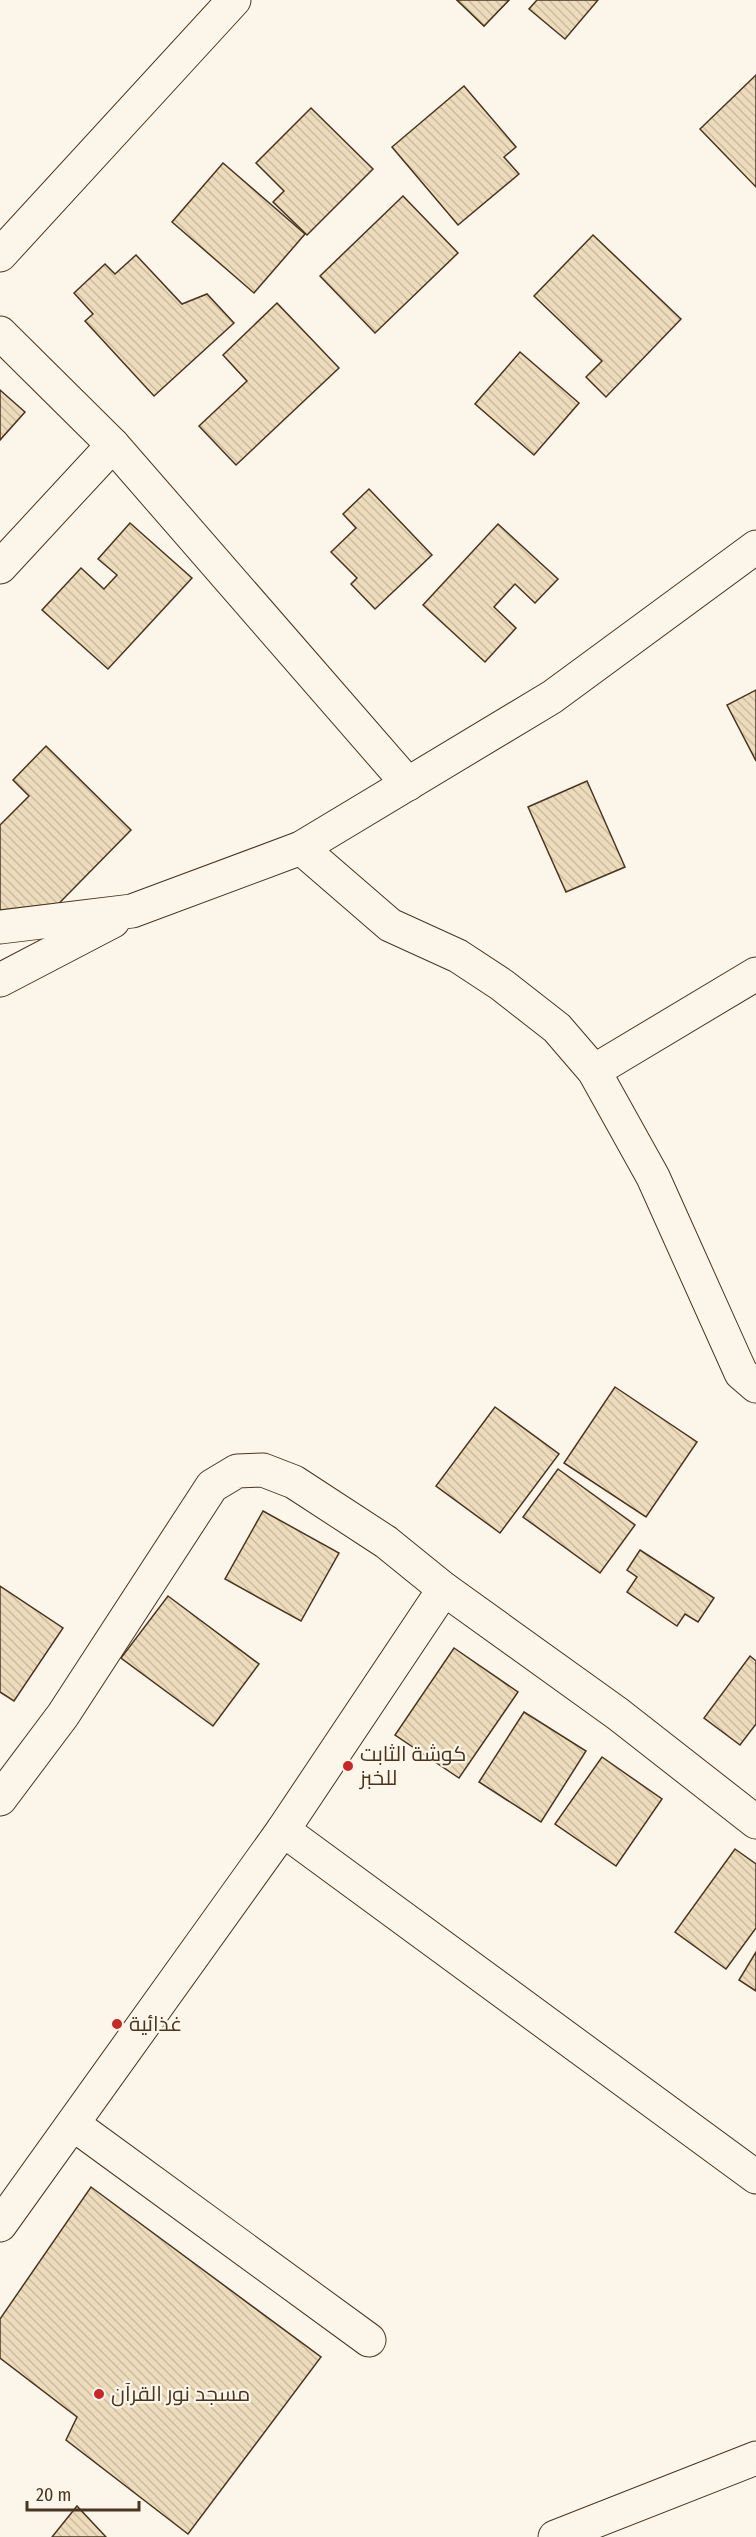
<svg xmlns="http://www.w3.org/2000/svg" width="756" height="2537" viewBox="0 0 756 2537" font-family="'Fira Sans Condensed',Cairo,sans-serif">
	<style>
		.building { fill: url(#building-back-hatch); stroke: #4a3520; stroke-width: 1.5 }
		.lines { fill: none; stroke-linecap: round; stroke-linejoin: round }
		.minor-casing { stroke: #4a3520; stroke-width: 35 }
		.minor { stroke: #fbf6e9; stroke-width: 33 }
		.poi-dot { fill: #c62828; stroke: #fbf6e9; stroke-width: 2 }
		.labels { text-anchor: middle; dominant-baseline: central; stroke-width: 4.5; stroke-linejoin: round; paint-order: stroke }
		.poi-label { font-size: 21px; fill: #4a3520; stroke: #fbf6e9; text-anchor: start }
	</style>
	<defs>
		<pattern id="building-back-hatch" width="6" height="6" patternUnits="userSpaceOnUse" patternTransform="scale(1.5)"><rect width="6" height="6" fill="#ecdcbc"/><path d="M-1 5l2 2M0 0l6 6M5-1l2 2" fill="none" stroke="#ccbda1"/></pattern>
	</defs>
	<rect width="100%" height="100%" fill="#fbf6e9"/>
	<g class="building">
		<polygon points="457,0 509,0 484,26"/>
		<polygon points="457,0 509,0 484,26"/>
		<polygon points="537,0 598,0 565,39 529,9"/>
		<polygon points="756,75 756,187 700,129"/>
		<polygon points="464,86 516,147 504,157 519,174 458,225 392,147"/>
		<polygon points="311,108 373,169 307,235 273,202 284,191 256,163"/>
		<polygon points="223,163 305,234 254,293 172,222"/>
		<polygon points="403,196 458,253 375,333 320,276"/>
		<polygon points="593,235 681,319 606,397 586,377 602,361 534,296"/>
		<polygon points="136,255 182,304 207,294 234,323 154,396 85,321 93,314 74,293 105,264 115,274"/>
		<polygon points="277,303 339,368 236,465 199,426 247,381 223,355"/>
		<polygon points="520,352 579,403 534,455 475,404"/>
		<polygon points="0,390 25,412 0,440"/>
		<polygon points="369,489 432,555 375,609 351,584 357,578 331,552 356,528 343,514"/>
		<polygon points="130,523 192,578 108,669 42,610 81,568 104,589 117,575 98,559"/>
		<polygon points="498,524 558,579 535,603 515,584 494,607 516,628 485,662 423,605"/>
		<polygon points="756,690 756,761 727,705"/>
		<polygon points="46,746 131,830 23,940 0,917 0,825 29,796 13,780"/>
		<polygon points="587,781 625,867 566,892 528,807"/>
		<polygon points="615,1387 697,1442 646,1517 564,1463"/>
		<polygon points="495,1407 559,1454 500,1533 436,1486"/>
		<polygon points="558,1469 635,1525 600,1573 523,1517"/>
		<polygon points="263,1511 339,1553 301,1621 225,1579"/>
		<polygon points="640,1550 714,1598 698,1622 685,1614 677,1626 627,1592 637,1577 627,1570"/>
		<polygon points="0,1586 63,1628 14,1701 0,1692"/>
		<polygon points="168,1596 259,1664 213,1726 121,1658"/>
		<polygon points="454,1648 518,1692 459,1778 395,1735"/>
		<polygon points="750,1656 756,1661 756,1724 740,1745 704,1718"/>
		<polygon points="524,1712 586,1751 541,1822 479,1782"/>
		<polygon points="602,1757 662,1799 616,1866 555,1824"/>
		<polygon points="735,1849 756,1864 756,1928 726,1969 675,1932"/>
		<polygon points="756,1952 756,1991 739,1980"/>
		<polygon points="91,2187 321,2357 188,2534 66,2440 77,2417 0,2358 0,2319"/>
		<polygon points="77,2506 106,2537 52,2537"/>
	</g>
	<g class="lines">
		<g class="minor-casing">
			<g id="minor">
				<polyline points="0,255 234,0"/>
				<polyline points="0,333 113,445 408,784"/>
				<polyline points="0,567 113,445"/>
				<polyline points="301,848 390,925 458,956 502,985 557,1028 594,1071 653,1177 741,1373 756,1386"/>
				<polyline points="0,927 132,911 301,848 552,697 756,547"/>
				<polyline points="0,980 113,921"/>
				<polyline points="594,1071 756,974"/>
				<polyline points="0,1799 63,1715 212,1486 237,1471 263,1470 294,1482 386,1542 444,1589 618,1714 756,1822"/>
				<polyline points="283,1830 756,2177"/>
				<polyline points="73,2124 369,2340"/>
				<polyline points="0,2225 283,1830 444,1589"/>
				<polyline points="555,2537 756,2458"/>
			</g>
		</g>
		<use href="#minor" class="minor"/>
	</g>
	<g class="poi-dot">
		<circle cx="348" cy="1766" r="6"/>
		<circle cx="117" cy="2024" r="6"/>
		<circle cx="99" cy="2394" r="6"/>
	</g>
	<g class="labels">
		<g class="poi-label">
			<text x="360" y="1754">كوشة الثابت<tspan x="360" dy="24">للخبز</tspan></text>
			<text x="129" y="2024">غذائية</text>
			<text x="111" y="2394">مسجد نور القرآن</text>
		</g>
	</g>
	<path d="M27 2501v9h112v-9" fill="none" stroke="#4a3520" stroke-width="3"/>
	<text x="36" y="2501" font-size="18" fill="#4a3520" stroke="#fbf6e9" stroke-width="4.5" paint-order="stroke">20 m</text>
</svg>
